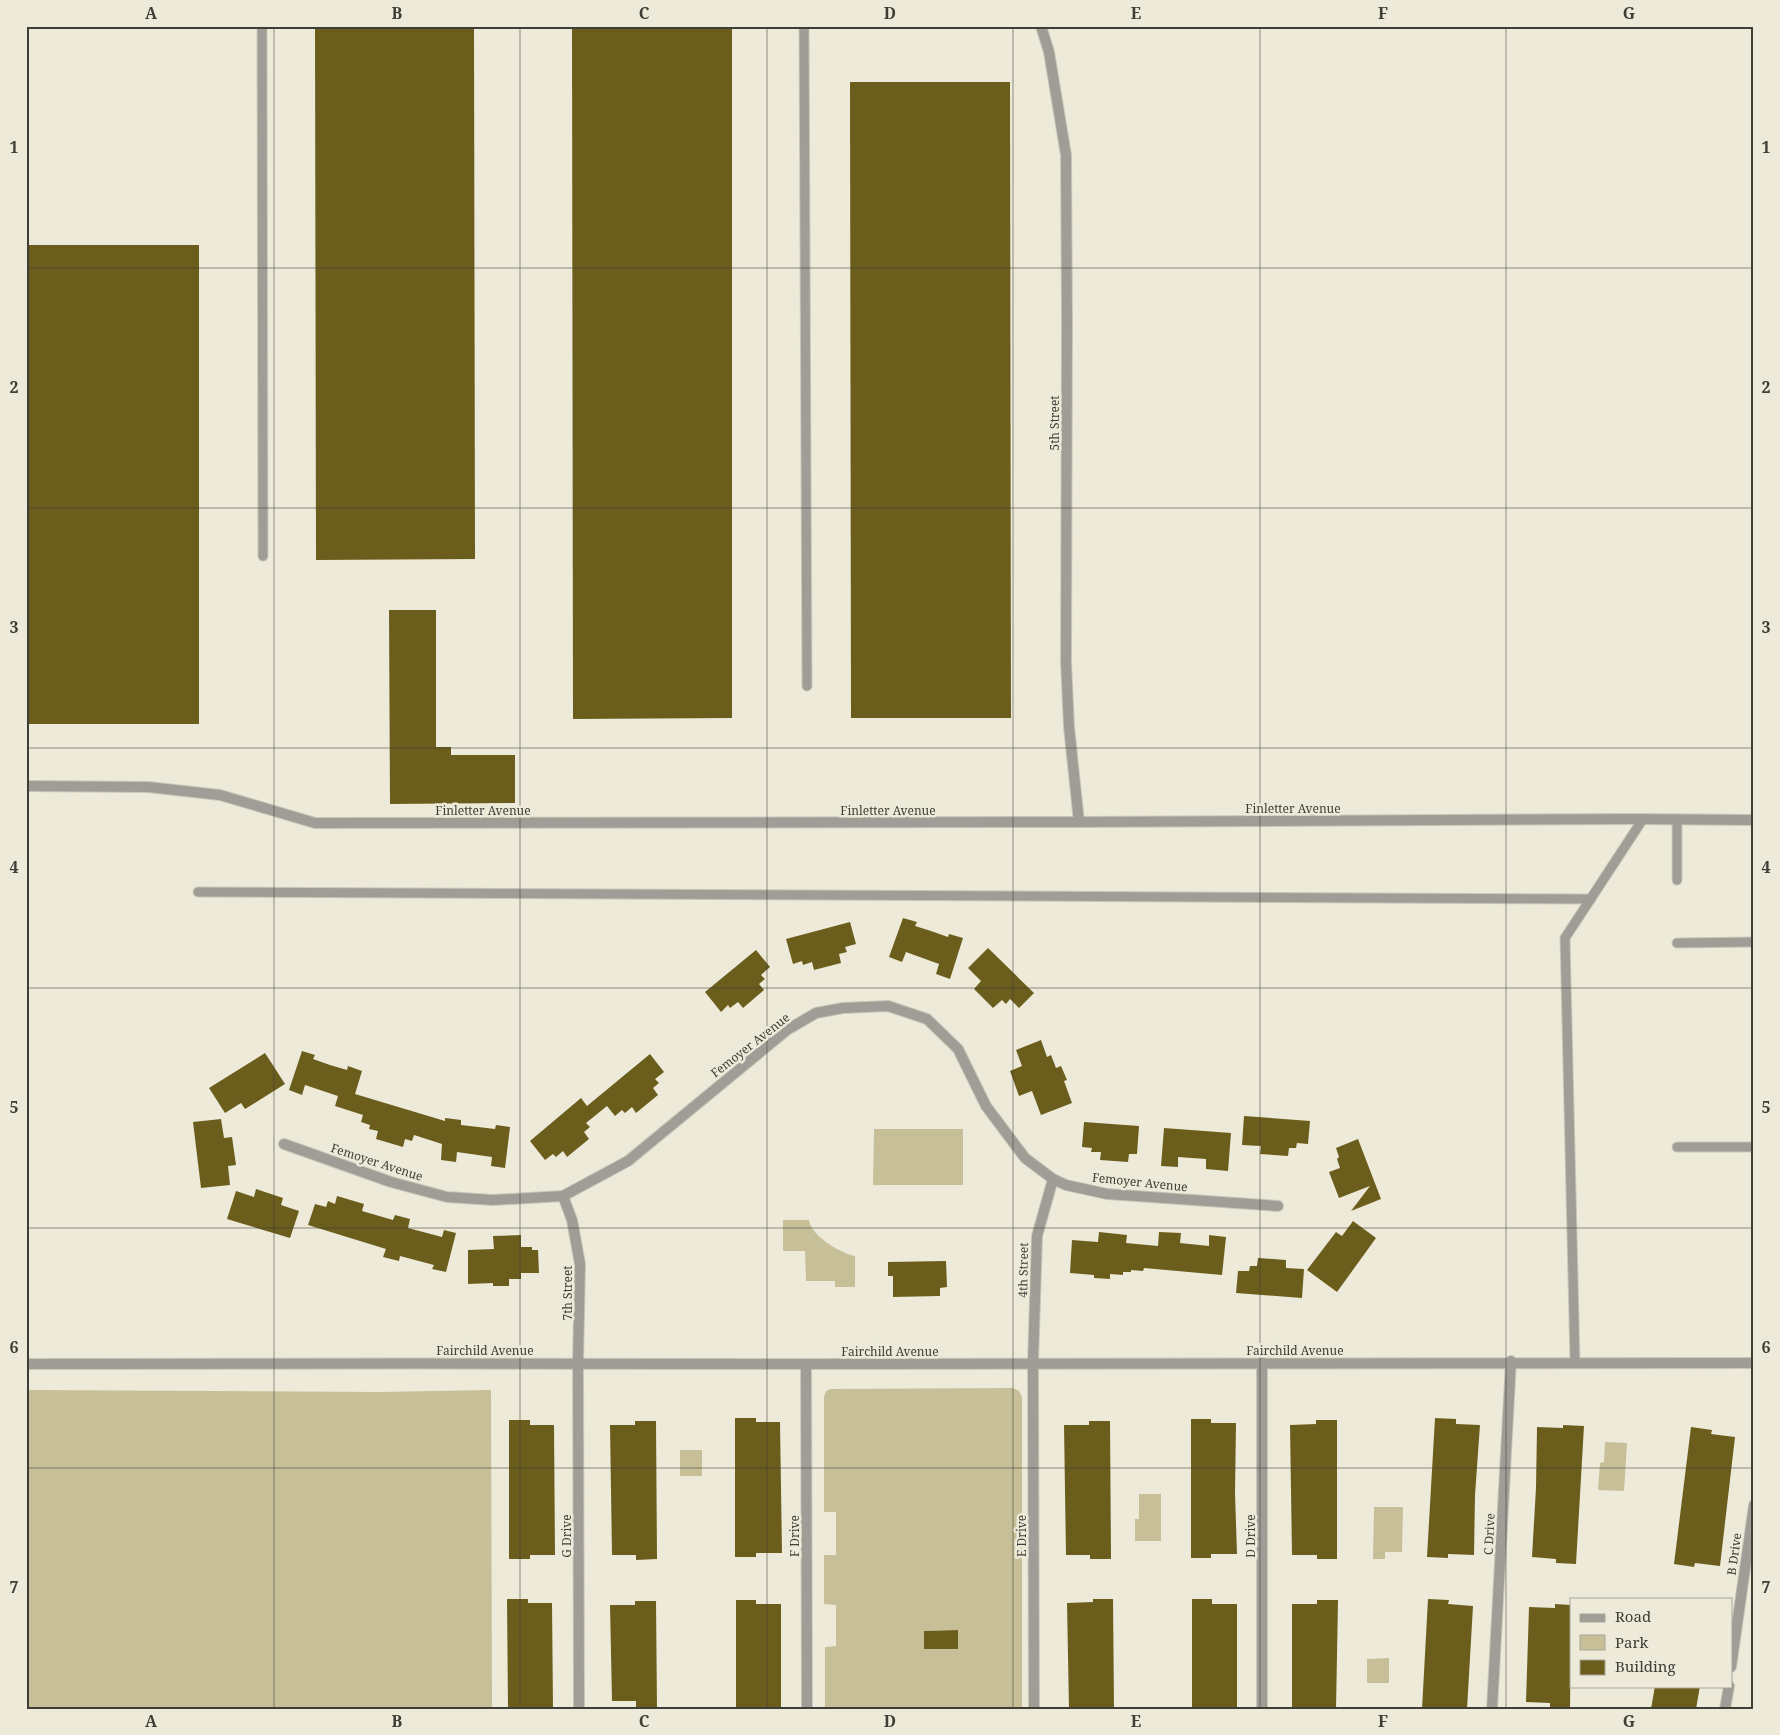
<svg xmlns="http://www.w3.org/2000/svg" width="1780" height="1735" viewBox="0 0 1780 1735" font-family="'Noto Serif',serif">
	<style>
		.green { fill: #c6bf98; fill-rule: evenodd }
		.building { fill: #6b5e1c }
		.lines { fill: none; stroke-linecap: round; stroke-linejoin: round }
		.lane-casing { stroke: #cac7b8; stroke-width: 11 }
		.street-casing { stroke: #cac7b8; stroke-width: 12 }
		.lane { stroke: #9e9d96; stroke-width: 9 }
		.street { stroke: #9e9d96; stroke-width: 10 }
		.grid { fill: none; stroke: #3e3d36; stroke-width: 1; stroke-opacity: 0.55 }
		.labels { text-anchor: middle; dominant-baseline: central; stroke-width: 5; stroke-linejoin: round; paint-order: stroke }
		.street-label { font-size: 12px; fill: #3e3d36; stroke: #edead9 }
		.neatline { fill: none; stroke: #3e3d36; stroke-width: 2 }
		.grid-label { font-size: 16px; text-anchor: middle; font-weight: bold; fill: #3e3d36 }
	</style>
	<rect width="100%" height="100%" fill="#edead9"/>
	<g class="green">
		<polygon points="874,1129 963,1129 963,1185 873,1185"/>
		<path d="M 783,1220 L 809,1220 C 811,1236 840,1253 855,1256 L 855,1287 L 835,1287 L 835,1281 L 806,1281 L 805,1251 L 783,1251 Z"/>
		<path d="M 1013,1388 L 1019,1391 L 1022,1397 L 1022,1709 L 825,1709 L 825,1647 L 836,1646 L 836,1605 L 824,1604 L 824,1555 L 836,1555 L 836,1512 L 824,1512 L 824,1397 L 826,1391 L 831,1389 ZM 958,1630 L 958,1649 L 924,1649 L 924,1631 Z"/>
		<polygon points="26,1390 379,1392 491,1390 492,1709 26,1709"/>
		<polygon points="1605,1442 1627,1443 1624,1491 1598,1490 1600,1463 1604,1462"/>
		<rect x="680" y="1450" width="22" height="26"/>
		<polygon points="1139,1494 1161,1494 1161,1541 1135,1541 1135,1519 1139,1519"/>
		<polygon points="1374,1507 1403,1507 1402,1552 1385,1552 1385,1559 1373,1559"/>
		<polygon points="1389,1658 1389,1683 1367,1683 1367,1659"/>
	</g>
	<g class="building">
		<polygon points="315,26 474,26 475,559 316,560"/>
		<polygon points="572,26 732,26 732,718 573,719"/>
		<polygon points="850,82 1010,82 1011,718 851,718"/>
		<rect x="26" y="245" width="173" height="479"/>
		<polygon points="389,610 436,610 436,747 451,747 451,755 515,755 515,803 390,804"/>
		<polygon points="903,918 917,922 915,926 931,931 948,937 949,934 963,938 950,979 936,974 939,964 906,952 902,962 889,957"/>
		<polygon points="850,922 856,944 845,947 847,952 839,954 841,963 814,970 812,962 803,965 802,961 793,964 786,939"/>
		<polygon points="988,948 1034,993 1019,1008 1010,999 1006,1004 1002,1000 993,1008 974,989 981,981 968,968"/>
		<polygon points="756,950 770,967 761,975 765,979 759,984 764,990 743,1008 738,1002 730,1008 728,1005 721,1012 705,992"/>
		<polygon points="1041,1040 1047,1057 1051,1055 1056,1068 1061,1066 1067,1080 1064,1081 1072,1103 1041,1115 1032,1091 1019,1096 1010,1071 1022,1066 1016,1050"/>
		<polygon points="302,1051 315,1055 313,1059 330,1065 347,1070 348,1066 362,1071 355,1094 445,1121 445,1118 461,1120 461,1125 495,1129 496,1125 510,1127 505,1168 491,1166 492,1157 457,1152 456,1162 441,1160 442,1144 414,1135 412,1141 405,1139 403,1147 376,1139 378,1131 369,1129 370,1125 361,1122 363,1115 335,1106 338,1096 305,1085 302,1095 289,1090"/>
		<polygon points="265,1053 285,1084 245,1109 241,1103 225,1113 209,1088"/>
		<polygon points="650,1054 664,1072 655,1079 659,1083 653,1088 658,1095 636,1113 632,1107 625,1113 622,1110 615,1116 607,1106 586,1123 590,1127 584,1132 589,1139 567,1157 563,1151 556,1157 553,1154 545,1160 530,1141 581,1098 587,1106"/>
		<polygon points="1244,1116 1310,1121 1308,1144 1297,1143 1296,1148 1289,1148 1288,1156 1260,1154 1261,1146 1242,1145"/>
		<polygon points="221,1119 224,1138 232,1137 236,1165 228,1166 230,1185 201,1188 193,1122"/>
		<polygon points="1084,1122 1139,1126 1137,1154 1129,1154 1128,1162 1100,1160 1101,1152 1091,1152 1092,1148 1082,1147"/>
		<polygon points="1164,1128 1231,1133 1228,1171 1206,1169 1206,1159 1178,1157 1178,1167 1161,1166"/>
		<polygon points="1358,1139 1381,1199 1351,1211 1370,1186 1339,1198 1329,1172 1340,1168 1337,1159 1339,1157 1336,1148"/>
		<polygon points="256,1189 283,1198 281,1205 299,1211 290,1238 227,1219 236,1191 254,1197"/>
		<polygon points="337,1196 364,1204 362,1211 393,1220 395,1215 410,1219 408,1228 442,1237 444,1230 456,1233 446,1272 432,1269 434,1265 400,1256 399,1261 383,1257 386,1249 308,1225 315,1204 326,1207 328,1201 335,1204"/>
		<polygon points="1353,1221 1376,1238 1337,1292 1307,1270 1336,1232 1342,1236"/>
		<polygon points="1099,1232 1127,1235 1126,1243 1158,1246 1159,1232 1181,1233 1180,1243 1209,1246 1209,1235 1226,1237 1222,1275 1144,1268 1143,1271 1131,1270 1131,1272 1123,1272 1123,1275 1110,1274 1110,1279 1094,1278 1094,1275 1070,1273 1072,1240 1098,1242"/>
		<polygon points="521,1235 521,1247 532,1247 532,1250 538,1250 539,1273 521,1273 521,1279 509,1279 509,1286 493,1286 493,1283 468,1284 468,1250 494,1249 493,1236"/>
		<polygon points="1258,1258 1286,1260 1286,1268 1304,1269 1302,1298 1236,1293 1238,1271 1249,1271 1250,1266 1257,1266"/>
		<polygon points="946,1261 947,1287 940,1288 940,1296 893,1297 893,1276 888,1276 888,1262"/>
		<polygon points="735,1418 756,1418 756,1422 780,1422 782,1553 756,1553 756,1557 735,1557"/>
		<polygon points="1435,1418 1456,1419 1456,1424 1480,1425 1475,1495 1474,1555 1448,1554 1448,1558 1427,1557"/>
		<polygon points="1191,1419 1211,1419 1211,1423 1236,1423 1235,1493 1237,1554 1211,1554 1211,1558 1191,1558"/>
		<polygon points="509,1420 530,1420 530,1425 554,1425 555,1555 530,1555 530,1559 509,1559"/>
		<polygon points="1316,1420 1337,1420 1337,1559 1317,1559 1317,1555 1292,1555 1290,1425 1316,1424"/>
		<polygon points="635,1421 656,1421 657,1559 636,1560 636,1555 612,1555 610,1425 635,1425"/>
		<polygon points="1089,1421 1110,1421 1111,1559 1090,1559 1090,1555 1066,1555 1064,1425 1089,1425"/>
		<polygon points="1563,1425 1584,1426 1576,1564 1556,1563 1556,1559 1532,1557 1536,1488 1537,1427 1563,1428"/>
		<polygon points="1691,1427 1712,1430 1711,1434 1735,1437 1720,1566 1695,1563 1694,1567 1674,1564"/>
		<polygon points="507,1599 528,1599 528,1603 552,1603 553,1709 508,1709"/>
		<polygon points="1093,1599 1113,1599 1114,1709 1069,1709 1067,1603 1093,1602"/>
		<polygon points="1192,1599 1212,1599 1212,1604 1237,1604 1237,1709 1192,1709"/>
		<polygon points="1428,1599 1449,1600 1448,1604 1473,1606 1467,1709 1422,1709"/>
		<polygon points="736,1600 756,1600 756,1604 781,1604 781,1709 736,1709"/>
		<polygon points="1317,1600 1338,1600 1336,1709 1292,1709 1292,1604 1317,1604"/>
		<polygon points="635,1601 656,1601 657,1709 636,1709 636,1701 612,1701 610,1605 635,1605"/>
		<polygon points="1555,1604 1571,1605 1570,1709 1550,1709 1550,1703 1526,1702 1529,1607 1555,1608"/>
		<polygon points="958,1630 958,1649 924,1649 924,1631"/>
		<polygon points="1655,1686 1700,1686 1696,1709 1651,1709"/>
	</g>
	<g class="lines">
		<g class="lane-casing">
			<g id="lane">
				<polyline points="262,26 263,556"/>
				<polyline points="804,26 807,686"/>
				<polyline points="1677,880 1677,819"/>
				<polyline points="198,892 1591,899"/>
				<polyline points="1677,943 1754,942"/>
				<polyline points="1677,1147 1754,1147"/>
				<polyline points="1575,1362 1565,938 1643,819"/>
			</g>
		</g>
		<g class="street-casing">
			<g id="street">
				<polyline points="1041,26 1049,52 1066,155 1067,321 1066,662 1069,727 1079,822"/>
				<polyline points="26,786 148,787 220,795 315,823 1079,822 1633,819 1754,820"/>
				<polyline points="284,1144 391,1182 447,1197 493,1200 563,1196 628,1161 787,1030 816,1013 843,1008 888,1006 927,1019 958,1049 986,1106 1025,1158 1053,1179 1066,1185 1107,1194 1278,1206"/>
				<polyline points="563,1196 572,1220 580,1264 578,1363 579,1709"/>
				<path d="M 26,1364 C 287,1363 547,1364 808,1364 C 1123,1364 1438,1361 1754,1363"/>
				<polyline points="806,1364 807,1709"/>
				<polyline points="1731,1667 1754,1505"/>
				<polyline points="1034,1709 1033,1363 1037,1236 1053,1179"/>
				<polyline points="1262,1709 1262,1362"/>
				<polyline points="1492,1709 1511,1361"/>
				<polyline points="1725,1709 1729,1686"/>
			</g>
		</g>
		<use href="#lane" class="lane"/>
		<use href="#street" class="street"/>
	</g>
	<path class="grid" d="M 274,26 L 274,1709M 520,26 L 520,1709M 767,26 L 767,1709M 1013,26 L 1013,1709M 1260,26 L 1260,1709M 1506,26 L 1506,1709M 26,268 L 1754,268M 26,508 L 1754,508M 26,748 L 1754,748M 26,988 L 1754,988M 26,1228 L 1754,1228M 26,1468 L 1754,1468"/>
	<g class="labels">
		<g class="street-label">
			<text transform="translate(1054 423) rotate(-90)">5th Street</text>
			<text x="1293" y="808">Finletter Avenue</text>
			<text x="483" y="810">Finletter Avenue</text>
			<text x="888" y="810">Finletter Avenue</text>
			<text transform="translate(750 1045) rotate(-38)">Femoyer Avenue</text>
			<text transform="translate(377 1162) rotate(18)">Femoyer Avenue</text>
			<text transform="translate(1140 1182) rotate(6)">Femoyer Avenue</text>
			<text transform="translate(1023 1270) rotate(-89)">4th Street</text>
			<text transform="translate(567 1293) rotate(-90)">7th Street</text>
			<text x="485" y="1350">Fairchild Avenue</text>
			<text x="1295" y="1350">Fairchild Avenue</text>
			<text x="890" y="1351">Fairchild Avenue</text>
			<text transform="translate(1489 1534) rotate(-87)">C Drive</text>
			<text transform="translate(566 1536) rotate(-90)">G Drive</text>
			<text transform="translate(794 1536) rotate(-90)">F Drive</text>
			<text transform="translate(1021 1536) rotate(-90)">E Drive</text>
			<text transform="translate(1250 1536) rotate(-90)">D Drive</text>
			<text transform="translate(1734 1554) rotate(-82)">B Drive</text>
		</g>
	</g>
	<rect width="1780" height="1735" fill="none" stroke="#edead9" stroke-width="55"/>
	<rect x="1570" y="1598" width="162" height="90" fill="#edead9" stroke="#a7a598"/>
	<rect x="1580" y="1614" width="25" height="8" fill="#9e9d96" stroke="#a7a598"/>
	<text x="1615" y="1622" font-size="15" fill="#3e3d36">Road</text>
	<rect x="1580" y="1635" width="25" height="15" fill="#c6bf98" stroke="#a7a598"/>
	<text x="1615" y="1648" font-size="15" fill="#3e3d36">Park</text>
	<rect x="1580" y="1660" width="25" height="15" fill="#6b5e1c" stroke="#a7a598"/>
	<text x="1615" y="1672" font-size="15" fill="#3e3d36">Building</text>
	<rect x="28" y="28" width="1724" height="1680" class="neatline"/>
	<g class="grid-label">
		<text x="151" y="19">A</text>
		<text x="397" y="19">B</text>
		<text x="644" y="19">C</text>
		<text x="890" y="19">D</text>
		<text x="1136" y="19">E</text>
		<text x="1383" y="19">F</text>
		<text x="1629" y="19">G</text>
		<text x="14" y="153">1</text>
		<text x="1766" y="153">1</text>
		<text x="14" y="393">2</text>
		<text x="1766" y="393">2</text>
		<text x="14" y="633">3</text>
		<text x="1766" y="633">3</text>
		<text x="14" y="873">4</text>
		<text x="1766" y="873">4</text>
		<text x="14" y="1113">5</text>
		<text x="1766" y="1113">5</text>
		<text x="14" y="1353">6</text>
		<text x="1766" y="1353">6</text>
		<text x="14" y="1593">7</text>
		<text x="1766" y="1593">7</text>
		<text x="151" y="1727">A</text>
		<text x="397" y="1727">B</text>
		<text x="644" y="1727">C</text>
		<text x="890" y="1727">D</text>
		<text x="1136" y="1727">E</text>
		<text x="1383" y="1727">F</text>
		<text x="1629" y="1727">G</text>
	</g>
</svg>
